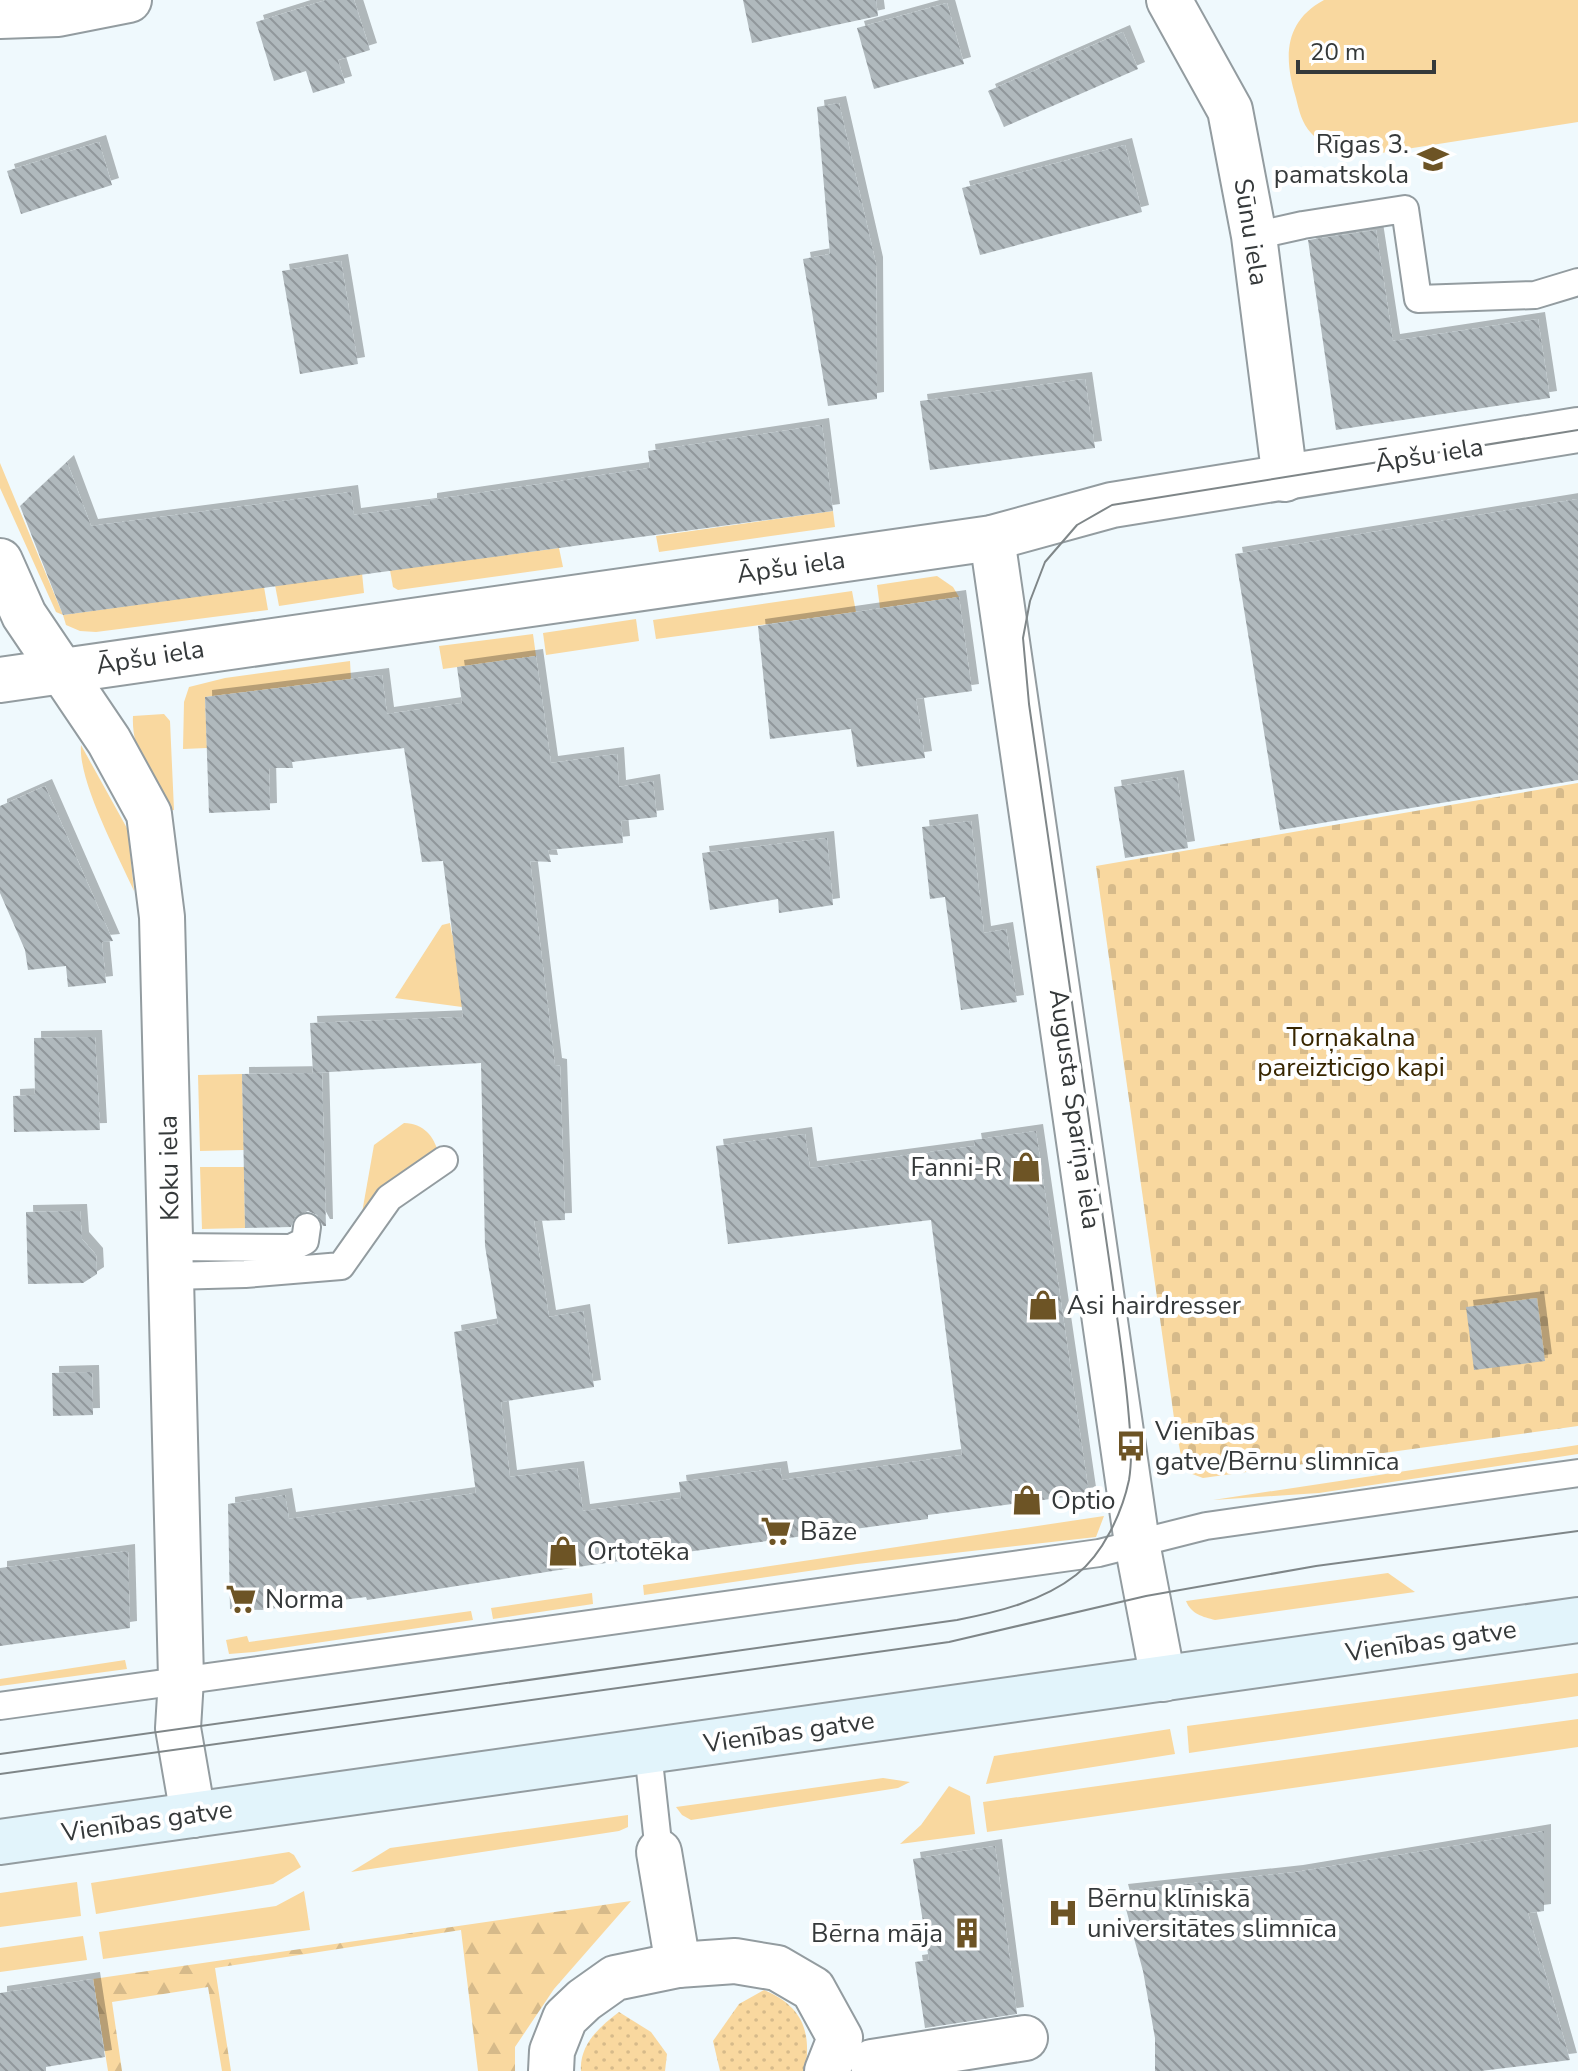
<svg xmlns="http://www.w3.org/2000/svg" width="1578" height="2071" viewBox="0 0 1578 2071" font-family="'Nunito Sans',sans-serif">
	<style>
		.grass { fill: #f9d89f }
		.forest { fill: url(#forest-firs) }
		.cemetery { fill: url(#cemetery-stones) }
		.park { fill: url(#park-dots) }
		.building { fill: url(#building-back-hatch); filter: url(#shadow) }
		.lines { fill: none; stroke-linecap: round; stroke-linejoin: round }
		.lane-casing { stroke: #939ca0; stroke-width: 30 }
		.street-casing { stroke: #939ca0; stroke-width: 48 }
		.secondary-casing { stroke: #939ca0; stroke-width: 48 }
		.lane { stroke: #fff; stroke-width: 26 }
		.street { stroke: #fff; stroke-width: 44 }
		.secondary { stroke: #e2f4fb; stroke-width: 44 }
		.tram { stroke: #7f8688; stroke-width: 2 }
		.labels { text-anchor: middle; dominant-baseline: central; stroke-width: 8; stroke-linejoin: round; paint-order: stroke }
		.poi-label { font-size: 26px; fill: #35393a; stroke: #fff; text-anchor: start }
		.street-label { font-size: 26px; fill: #35393a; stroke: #fff }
		.park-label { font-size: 26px; fill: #382600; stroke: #fff }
	</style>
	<defs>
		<pattern id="forest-firs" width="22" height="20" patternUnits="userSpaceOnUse" patternTransform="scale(2)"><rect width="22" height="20" fill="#f9d89f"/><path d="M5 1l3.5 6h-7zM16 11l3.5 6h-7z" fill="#d6ba8a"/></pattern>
		<pattern id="cemetery-stones" width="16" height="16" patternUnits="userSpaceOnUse" patternTransform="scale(2)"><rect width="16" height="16" fill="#f9d89f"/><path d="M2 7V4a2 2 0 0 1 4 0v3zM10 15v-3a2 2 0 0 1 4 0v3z" fill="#d6ba8a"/></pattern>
		<pattern id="park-dots" width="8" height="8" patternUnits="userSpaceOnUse" patternTransform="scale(2)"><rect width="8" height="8" fill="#f9d89f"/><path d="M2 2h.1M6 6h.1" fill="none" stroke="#d6ba8a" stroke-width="1.8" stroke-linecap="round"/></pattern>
		<pattern id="building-back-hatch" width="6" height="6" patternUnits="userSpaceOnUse" patternTransform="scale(2)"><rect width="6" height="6" fill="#b0b9bd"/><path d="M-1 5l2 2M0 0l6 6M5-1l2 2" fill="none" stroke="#90979b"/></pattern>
		<filter id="shadow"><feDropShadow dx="7" dy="-7" stdDeviation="0" flood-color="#0004"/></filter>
	</defs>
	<rect width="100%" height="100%" fill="#eff9fd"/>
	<g class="grass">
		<path d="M 1324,0 L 1578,0 L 1578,122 L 1368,155 C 1348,154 1325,149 1311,133 C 1302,123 1299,111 1296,98 C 1284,59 1283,22 1324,0 Z"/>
		<polygon points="0,463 63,615 264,587 268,610 96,632 80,631 66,625 63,615 56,612 0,488"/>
		<polygon points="833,511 835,527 659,552 656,536"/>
		<polygon points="559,548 563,567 398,590 393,587 390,570"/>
		<polygon points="362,573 364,593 279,606 275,585"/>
		<polygon points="937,576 953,587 959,597 880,608 877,585"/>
		<polygon points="852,591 856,612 656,639 653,620"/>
		<polygon points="636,619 639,641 546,655 543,633"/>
		<polygon points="533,634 536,656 443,669 439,646"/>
		<polygon points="350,661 351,679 205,697 207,748 183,749 184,702 189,687 225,678"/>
		<path d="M 164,714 L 170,721 L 174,810 L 167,811 C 152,781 131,750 133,716 Z"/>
		<path d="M 81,745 L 128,830 L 134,891 C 118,855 78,781 81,745 Z"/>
		<polygon points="450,923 452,935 466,934 462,1007 395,998 442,925"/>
		<polygon points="242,1074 244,1150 200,1151 198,1075"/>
		<path d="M 404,1123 C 424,1124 433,1135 439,1154 L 360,1224 L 374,1145 Z"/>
		<polygon points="200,1167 244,1167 245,1228 202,1229"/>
		<polygon points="1578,1445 1578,1454 1319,1493 1213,1500"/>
		<polygon points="1104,1516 1096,1537 857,1564 644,1595 643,1585"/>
		<path d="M 1388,1573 L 1415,1592 L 1215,1620 C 1203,1617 1191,1614 1186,1601 Z"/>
		<polygon points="592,1593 593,1604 493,1619 491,1608"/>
		<polygon points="471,1611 473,1620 254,1652 229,1654 226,1640 247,1636 249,1642"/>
		<polygon points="125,1660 127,1669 0,1686 0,1679"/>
		<polygon points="1578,1673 1578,1696 1189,1753 1187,1726"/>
		<polygon points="1578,1719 1578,1747 987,1832 983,1802"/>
		<polygon points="1170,1729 1175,1754 986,1784 994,1756"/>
		<polygon points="883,1778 910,1782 898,1788 691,1820 682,1815 676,1807"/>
		<polygon points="949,1786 970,1796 975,1834 900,1844 921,1825"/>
		<polygon points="628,1815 628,1827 619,1831 351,1872 390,1848"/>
		<polygon points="289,1852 294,1855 301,1867 273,1884 96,1914 91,1883"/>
		<polygon points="77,1882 81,1916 0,1927 0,1893"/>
		<polygon points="304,1891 310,1930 103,1959 99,1932 276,1906"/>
		<polygon points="83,1936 87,1960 0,1972 0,1948"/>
	</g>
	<polygon class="forest" points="631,1901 554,1989 515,2047 515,2071 478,2071 461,1930 215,1968 231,2071 222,2071 208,1987 112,2002 122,2071 108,2071 93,1979"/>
	<polygon class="cemetery" points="1578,783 1578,1426 1203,1478 1184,1471 1175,1425 1096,866"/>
	<g class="park">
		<path d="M 764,1990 C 802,2006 812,2031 805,2071 L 720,2071 L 713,2041 L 739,2004 Z"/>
		<path d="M 619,2012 L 651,2032 L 667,2054 L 665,2071 L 581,2071 C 579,2045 600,2026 619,2012 Z"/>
	</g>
	<g class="building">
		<polygon points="326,0 354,0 370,50 338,60 345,83 313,93 306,71 274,81 256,22"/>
		<polygon points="743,0 876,0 878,16 752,43"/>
		<polygon points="947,3 964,64 874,89 857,28"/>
		<polygon points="1123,32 1138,69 1004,127 988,91"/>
		<polygon points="839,103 876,264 877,399 828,406 803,259 830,254 817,107"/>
		<polygon points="99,142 112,185 21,214 7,171"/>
		<polygon points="1125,145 1142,212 980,255 962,188"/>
		<polygon points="1376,230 1393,341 1538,319 1550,398 1336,430 1308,240"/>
		<polygon points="341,261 358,364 300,374 282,271"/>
		<polygon points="1085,379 1095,448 930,470 920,401"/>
		<polygon points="822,425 833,511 63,615 20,506 67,462 91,526 351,492 354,515 430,505 430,500 650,468 648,451"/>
		<polygon points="1578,499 1578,780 1280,830 1235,554"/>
		<polygon points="959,597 972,691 916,699 925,758 857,767 851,729 770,739 758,626"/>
		<polygon points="536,656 551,763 617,754 619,787 653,781 657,817 621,821 623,843 548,850 551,862 530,861 555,1065 560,1066 565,1220 534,1221 549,1317 583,1311 594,1387 501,1402 510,1477 577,1468 583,1511 681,1498 679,1482 780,1468 782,1480 962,1455 931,1220 728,1244 716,1146 805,1134 810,1168 975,1146 974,1140 1036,1131 1089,1494 928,1515 928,1519 591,1565 367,1600 366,1597 262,1610 230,1609 228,1504 285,1495 289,1519 476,1493 454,1332 498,1324 485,1246 481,1063 313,1073 310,1023 463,1017 443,861 422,862 404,748 292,762 293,768 269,768 270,810 209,813 205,697 382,675 387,714 462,703 457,667"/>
		<polygon points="1177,777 1188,848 1125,858 1114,787"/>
		<polygon points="45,786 113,941 102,942 106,983 68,987 66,966 28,970 25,950 0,893 0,806"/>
		<polygon points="971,821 984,933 1006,929 1017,1002 961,1010 945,897 930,899 922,827"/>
		<polygon points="827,838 833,905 779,913 778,899 710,910 702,853"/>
		<polygon points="95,1037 100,1130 14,1132 13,1096 35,1095 34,1038"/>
		<polygon points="322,1073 326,1226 323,1226 317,1215 308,1211 295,1217 291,1227 245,1228 242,1074"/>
		<polygon points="80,1211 82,1239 96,1255 97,1274 83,1283 28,1284 26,1212"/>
		<polygon points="1537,1298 1545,1361 1474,1370 1466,1307"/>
		<polygon points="92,1372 93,1415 53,1416 52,1373"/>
		<polygon points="128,1551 130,1628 0,1646 0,1568"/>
		<polygon points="1544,1831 1544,1911 1528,1913 1570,2060 1481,2071 1155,2071 1155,2038 1143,1971 1121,1891 1296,1872"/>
		<polygon points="995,1846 1017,2014 925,2028 915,1962 929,1960 913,1859"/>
		<polygon points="93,1979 105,2057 46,2067 46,2071 0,2071 0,1993"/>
	</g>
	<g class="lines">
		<g class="lane-casing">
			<g id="lane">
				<polyline points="1254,236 1303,225 1405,209 1418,299 1535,295 1578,282"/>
				<polyline points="171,1247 291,1248 305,1241 307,1227"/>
				<polyline points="171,1276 245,1274 341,1266 389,1198 444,1160"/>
				<polyline points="0,1706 1099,1553 1206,1526 1578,1473"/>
				<polyline points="648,1752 659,1852"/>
			</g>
		</g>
		<g class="street-casing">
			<g id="street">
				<polyline points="1169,0 1230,110 1254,236 1285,479"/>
				<polyline points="0,16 58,14 129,0"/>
				<polyline points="992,538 1137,1543 1163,1679"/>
				<polyline points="0,561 24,615 109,741 149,814 162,917 181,1679 178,1728 193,1815"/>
				<polyline points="0,680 992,538 1112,505 1578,430"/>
				<polyline points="659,1852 678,1965"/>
				<polyline points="872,2062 1025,2038"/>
				<polyline points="551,2071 552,2051 565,2018 584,2000 615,1978 678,1965 735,1961 777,1968 813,1989 840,2038 827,2071"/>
			</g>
		</g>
		<g class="secondary-casing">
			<polyline id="secondary" points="0,1842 1578,1620"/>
		</g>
		<use href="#lane" class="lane"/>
		<use href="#street" class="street"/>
		<use href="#secondary" class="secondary"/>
		<g class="tram">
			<path d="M 0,1754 L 957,1620 C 998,1612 1043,1601 1076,1575 C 1103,1554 1122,1513 1129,1480 C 1133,1456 1130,1431 1128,1407 C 1124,1362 1117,1318 1111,1273 L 1029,704 L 1023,638 L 1030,601 L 1045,562 L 1077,525 L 1112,505 L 1578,430"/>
			<polyline points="0,1774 949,1642 1146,1596 1316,1566 1578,1531"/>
		</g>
	</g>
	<defs>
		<g id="school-bare" transform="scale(2.4)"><path d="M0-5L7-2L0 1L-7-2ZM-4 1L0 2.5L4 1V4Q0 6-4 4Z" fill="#6d5425" stroke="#fff" stroke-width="2.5" paint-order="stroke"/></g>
		<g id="shop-bare" transform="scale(2.4)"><path d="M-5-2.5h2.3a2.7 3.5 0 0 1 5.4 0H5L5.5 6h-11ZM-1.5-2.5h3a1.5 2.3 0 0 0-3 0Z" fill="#6d5425" stroke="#fff" stroke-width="2.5" paint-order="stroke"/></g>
		<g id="bus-bare" transform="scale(2.4)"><path d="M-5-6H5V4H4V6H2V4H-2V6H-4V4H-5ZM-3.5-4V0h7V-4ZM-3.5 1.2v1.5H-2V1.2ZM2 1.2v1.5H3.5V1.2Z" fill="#6d5425" stroke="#fff" stroke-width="2.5" paint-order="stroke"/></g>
		<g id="supermarket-bare" transform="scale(2.4)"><path d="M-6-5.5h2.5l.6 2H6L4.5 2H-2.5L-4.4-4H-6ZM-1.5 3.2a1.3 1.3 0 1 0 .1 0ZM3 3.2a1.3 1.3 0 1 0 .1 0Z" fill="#6d5425" stroke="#fff" stroke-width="2.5" paint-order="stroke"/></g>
		<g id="hospital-bare" transform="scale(2.4)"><path d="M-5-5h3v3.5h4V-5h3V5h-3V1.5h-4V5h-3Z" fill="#6d5425" stroke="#fff" stroke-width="2.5" paint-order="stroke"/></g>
		<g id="building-bare" transform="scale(2.4)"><path d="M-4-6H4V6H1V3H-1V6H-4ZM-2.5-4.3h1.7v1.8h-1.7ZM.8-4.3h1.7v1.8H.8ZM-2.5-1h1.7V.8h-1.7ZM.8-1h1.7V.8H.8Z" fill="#6d5425" stroke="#fff" stroke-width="2.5" paint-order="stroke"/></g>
	</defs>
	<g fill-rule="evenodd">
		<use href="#school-bare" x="1433" y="159"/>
		<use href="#shop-bare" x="1026" y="1167"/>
		<use href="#shop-bare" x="1043" y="1305"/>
		<use href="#bus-bare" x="1131" y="1446"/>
		<use href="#shop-bare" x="1027" y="1500"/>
		<use href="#supermarket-bare" x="776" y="1531"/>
		<use href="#shop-bare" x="563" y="1551"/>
		<use href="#supermarket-bare" x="241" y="1599"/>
		<use href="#hospital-bare" x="1063" y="1913"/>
		<use href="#building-bare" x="967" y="1933"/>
	</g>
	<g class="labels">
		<g class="poi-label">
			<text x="1409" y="144" text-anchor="end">Rīgas 3.<tspan x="1409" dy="30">pamatskola</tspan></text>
			<text x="1002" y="1167" text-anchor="end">Fanni-R</text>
			<text x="1067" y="1305">Asi hairdresser</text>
			<text x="1155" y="1431">Vienības<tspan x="1155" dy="30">gatve/Bērnu slimnīca</tspan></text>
			<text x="1051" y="1500">Optio</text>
			<text x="800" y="1531">Bāze</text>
			<text x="587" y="1551">Ortotēka</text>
			<text x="265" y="1599">Norma</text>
			<text x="1087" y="1898">Bērnu klīniskā<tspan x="1087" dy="30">universitātes slimnīca</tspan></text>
			<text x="943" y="1933" text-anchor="end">Bērna māja</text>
		</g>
		<g class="street-label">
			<text transform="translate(1251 232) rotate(81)">Sūnu iela</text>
			<text transform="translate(1429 455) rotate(-9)">Āpšu iela</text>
			<text transform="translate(791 567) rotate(-8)">Āpšu iela</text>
			<text transform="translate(150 657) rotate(-9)">Āpšu iela</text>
			<text transform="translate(1075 1109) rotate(82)">Augusta Spariņa iela</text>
			<text transform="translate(169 1168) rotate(-91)">Koku iela</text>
			<text transform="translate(1431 1641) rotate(-8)">Vienības gatve</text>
			<text transform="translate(789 1732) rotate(-8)">Vienības gatve</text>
			<text transform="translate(147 1821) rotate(-8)">Vienības gatve</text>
		</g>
		<g class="park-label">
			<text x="1351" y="1037">Torņakalna<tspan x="1351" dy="30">pareizticīgo kapi</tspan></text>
		</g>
	</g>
	<path d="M1298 60v12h136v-12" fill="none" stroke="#35393a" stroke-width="4"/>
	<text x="1310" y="60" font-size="24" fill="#35393a" stroke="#ffffff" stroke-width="6" paint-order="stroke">20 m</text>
</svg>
